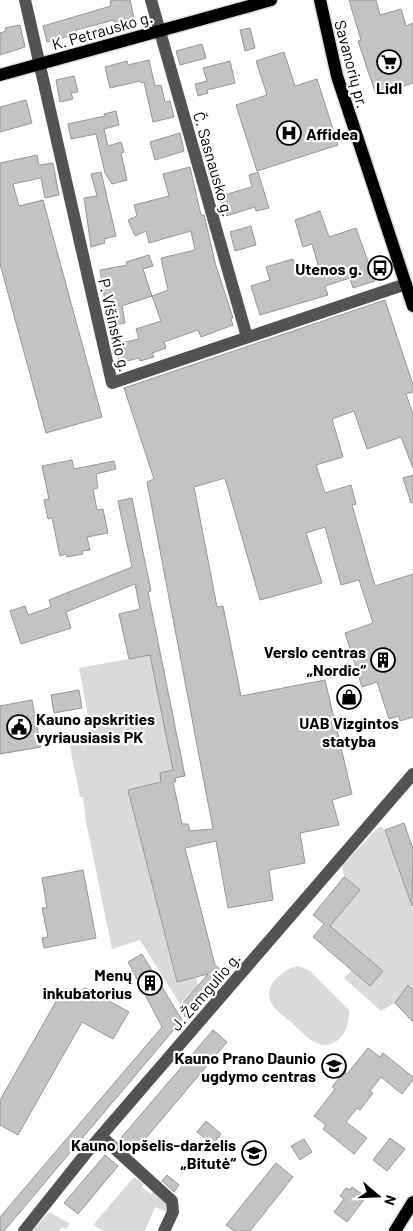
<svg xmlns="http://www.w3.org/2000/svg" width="413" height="1231" viewBox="0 0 413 1231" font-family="Barlow,sans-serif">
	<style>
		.green { fill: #dadada }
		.building { fill: #c3c3c3; stroke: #979797 }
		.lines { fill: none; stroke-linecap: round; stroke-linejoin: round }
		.major-casing { stroke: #dbdbdb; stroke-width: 15 }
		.minor { stroke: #535353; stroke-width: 12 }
		.major { stroke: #000; stroke-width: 12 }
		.labels { text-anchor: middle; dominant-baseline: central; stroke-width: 4.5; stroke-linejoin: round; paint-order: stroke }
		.street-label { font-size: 16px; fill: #000; stroke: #fff }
		.poi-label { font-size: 16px; font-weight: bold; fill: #000; stroke: #fff; text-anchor: end }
	</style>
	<rect width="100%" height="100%" fill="#fff"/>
	<g class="green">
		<polygon points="150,655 173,770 160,773 161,782 128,790 176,981 196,977 198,985 180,1004 140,940 112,949 86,822 83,797 80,797 68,737 91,731 79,668"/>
		<polygon points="380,826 385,830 413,910 413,990 408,986 395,1003 381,1011 344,978 352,970 370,986 383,971 330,926 360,890 344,877 342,865"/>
		<path d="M 298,966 L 310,971 L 349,1010 C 350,1032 335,1054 312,1041 C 305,1036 298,1028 292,1023 C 286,1018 279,1013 274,1007 C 259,989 281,970 298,966 Z"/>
		<polygon points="134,1177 144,1184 142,1187 151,1194 153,1191 167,1203 167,1212 155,1207 145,1231 104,1231 93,1225"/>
		<polygon points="49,1212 70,1224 66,1229 62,1227 59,1231 32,1231"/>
	</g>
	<g class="building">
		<polygon points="115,0 130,0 134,18 114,22 114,20 76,30 77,34 47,42 43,26 111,6 110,1"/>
		<polygon points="349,0 376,0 380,15 401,9 406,26 413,23 413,83 376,95 358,41 361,40"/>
		<polygon points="20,25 25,47 0,55 0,33 6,31 5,28"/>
		<polygon points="250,28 255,48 245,51 240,30"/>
		<polygon points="202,44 206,58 180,65 176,51"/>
		<polygon points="284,52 295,86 317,79 338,145 257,171 236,105 267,95 256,61"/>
		<polygon points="149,60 155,86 161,85 165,102 170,101 174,117 153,122 144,82 141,83 140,81 110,88 105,67 127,61 128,65"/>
		<polygon points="230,61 235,83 207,90 208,93 198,96 195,84 207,81 203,68"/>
		<polygon points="74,76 78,92 71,93 73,99 60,102 56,80"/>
		<polygon points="26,100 32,123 0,132 0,107"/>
		<polygon points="116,111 119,125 104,129 108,146 121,142 124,152 121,153 127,180 112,184 105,173 96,134 71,139 68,124 105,116 104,114"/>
		<polygon points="180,133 184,151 155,160 150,142"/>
		<polygon points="37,155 39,165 53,163 59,195 45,198 41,178 13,184 19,206 43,200 102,417 46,433 0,264 0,163"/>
		<polygon points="190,167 201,215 204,215 216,266 233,318 231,319 233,325 201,337 198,330 164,342 166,348 152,353 154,357 140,361 139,358 119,363 115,344 139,339 136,329 161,321 152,296 122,306 125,323 109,326 100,270 127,265 126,262 149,255 153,266 143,269 152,296 168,290 161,258 195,250 191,231 149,243 146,231 135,236 128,220 137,216 134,205 169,196 163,174"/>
		<polygon points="101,172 116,236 104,239 105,243 91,247 84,198 97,196 91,174"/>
		<polygon points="258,172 269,208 256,211 255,207 226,216 220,196 252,187 249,175"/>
		<polygon points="320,211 329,237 356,228 375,281 353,288 350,278 325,286 328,295 260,315 251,286 270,280 266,267 293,259 297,272 318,265 312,244 303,247 295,220"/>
		<polygon points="251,226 256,245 235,251 230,232"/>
		<polygon points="385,300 413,385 413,392 406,394 413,414 413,468 401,437 367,449 354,411 332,419 343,457 316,465 325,493 351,485 356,504 352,505 375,586 413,574 413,717 400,721 399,716 389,719 377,682 362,687 345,633 373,623 359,580 341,585 325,527 306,533 322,583 260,600 225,478 194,487 217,607 223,606 241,696 325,680 352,794 332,800 339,825 300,833 305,863 269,870 273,900 228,908 216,841 185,848 215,965 224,972 185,1017 182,1004 208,974 177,982 128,790 161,782 160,773 173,770 150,655 129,659 119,614 140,609 135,584 66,612 71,628 21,644 10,611 25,606 28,615 51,607 49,600 132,567 118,501 132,498 151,591 148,592 185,776 175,778 176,782 173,782 182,824 188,824 190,831 213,829 147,482 154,479 124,388"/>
		<polygon points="72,460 74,469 114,461 116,469 96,474 98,488 93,489 97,510 103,509 108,533 87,537 90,550 82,551 83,554 67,557 66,554 60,556 52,518 48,519 44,500 49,499 42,466"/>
		<polygon points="413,475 413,502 411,503 403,478"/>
		<polygon points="79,690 82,708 54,713 51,695"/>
		<polygon points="32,700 41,747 0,754 0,706"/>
		<polygon points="404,823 413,849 412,906 385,830"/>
		<polygon points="83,870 96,938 44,948 42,938 48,937 42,908 47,908 42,878"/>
		<polygon points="344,877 360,890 330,926 383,971 370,986 313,937 324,924 313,915"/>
		<polygon points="142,954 182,1020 4,1231 0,1231 0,1217 162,1027 128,962"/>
		<polygon points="408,985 413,990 413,1022 395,1003"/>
		<polygon points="86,988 129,1012 113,1039 82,1022 18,1135 0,1125 0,1100 58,998"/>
		<polygon points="213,1030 227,1042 135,1151 120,1139"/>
		<polygon points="368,1048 380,1057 383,1053 413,1077 413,1080 402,1094 381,1077 370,1091 373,1093 360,1110 357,1108 346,1122 367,1138 354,1154 323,1129 326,1125 314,1116 335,1089 332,1087 344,1072 347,1074"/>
		<polygon points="206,1121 221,1134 213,1144 197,1132"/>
		<polygon points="390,1138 405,1149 387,1171 373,1160"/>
		<polygon points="304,1139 312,1152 300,1160 291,1146"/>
		<polygon points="105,1155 118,1166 78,1214 64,1203"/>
		<polygon points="276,1163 293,1177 250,1231 234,1231 226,1225"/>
		<polygon points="167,1175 179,1185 174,1192 162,1181"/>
		<polygon points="352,1187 366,1197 347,1222 334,1212 344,1199 340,1196 346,1188 350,1190"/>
	</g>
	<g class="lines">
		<g class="major-casing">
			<g id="major">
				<polyline points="320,0 337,76 413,306"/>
				<polyline points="0,75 271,0"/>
				<polyline points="395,1231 413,1202"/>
			</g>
		</g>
		<g class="minor">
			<polyline points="25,0 112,383 406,284"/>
			<polyline points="151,0 247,337"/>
			<polyline points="101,1136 172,1201 173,1212 164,1231"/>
			<polyline points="24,1231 87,1152 413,774"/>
		</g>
		<use href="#major" class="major"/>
	</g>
	<defs>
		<g id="supermarket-ring" transform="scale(1.25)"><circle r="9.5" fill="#fff" stroke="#000" stroke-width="1.5"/><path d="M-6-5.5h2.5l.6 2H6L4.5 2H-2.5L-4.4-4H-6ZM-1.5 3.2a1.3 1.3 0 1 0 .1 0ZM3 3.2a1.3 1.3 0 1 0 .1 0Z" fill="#000"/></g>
		<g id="hospital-ring" transform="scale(1.25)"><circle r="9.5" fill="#fff" stroke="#000" stroke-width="1.5"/><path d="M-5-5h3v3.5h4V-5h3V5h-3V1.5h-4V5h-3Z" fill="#000"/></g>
		<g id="bus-ring" transform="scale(1.25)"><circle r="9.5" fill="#fff" stroke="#000" stroke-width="1.5"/><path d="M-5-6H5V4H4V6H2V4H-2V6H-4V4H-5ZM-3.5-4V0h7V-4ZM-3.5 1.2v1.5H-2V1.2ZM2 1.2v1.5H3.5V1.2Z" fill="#000"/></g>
		<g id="building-ring" transform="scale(1.25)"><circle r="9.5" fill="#fff" stroke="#000" stroke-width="1.5"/><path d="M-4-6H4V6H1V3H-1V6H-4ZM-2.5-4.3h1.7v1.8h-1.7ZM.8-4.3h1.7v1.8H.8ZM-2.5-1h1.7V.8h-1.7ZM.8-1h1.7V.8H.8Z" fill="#000"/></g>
		<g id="shop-ring" transform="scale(1.25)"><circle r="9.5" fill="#fff" stroke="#000" stroke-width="1.5"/><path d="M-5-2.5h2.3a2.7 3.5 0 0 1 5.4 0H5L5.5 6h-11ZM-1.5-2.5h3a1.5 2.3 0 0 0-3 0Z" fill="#000"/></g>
		<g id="civic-ring" transform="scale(1.25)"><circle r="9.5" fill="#fff" stroke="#000" stroke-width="1.5"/><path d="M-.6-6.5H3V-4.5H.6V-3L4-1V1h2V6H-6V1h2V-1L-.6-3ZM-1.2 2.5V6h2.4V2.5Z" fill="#000"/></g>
		<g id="school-ring" transform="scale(1.25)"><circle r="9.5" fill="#fff" stroke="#000" stroke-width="1.5"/><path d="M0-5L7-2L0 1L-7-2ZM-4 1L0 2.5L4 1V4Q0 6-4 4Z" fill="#000"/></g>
	</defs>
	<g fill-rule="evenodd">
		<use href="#supermarket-ring" x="389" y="62"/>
		<use href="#hospital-ring" x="289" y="133"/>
		<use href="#bus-ring" x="380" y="268"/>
		<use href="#building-ring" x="383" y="660"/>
		<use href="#shop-ring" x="349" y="697"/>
		<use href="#civic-ring" x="19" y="727"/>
		<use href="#building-ring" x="150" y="983"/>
		<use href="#school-ring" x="334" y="1066"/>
		<use href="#school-ring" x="254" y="1153"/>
	</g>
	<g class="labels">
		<g class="street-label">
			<text transform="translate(102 30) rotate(-16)">K. Petrausko g.</text>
			<text transform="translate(352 64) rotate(75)">Savanorių pr.</text>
			<text transform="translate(214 164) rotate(74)">Č. Sasnausko g.</text>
			<text transform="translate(115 325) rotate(77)">P. Višinskio g.</text>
			<text transform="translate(205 991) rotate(-49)">J. Žemgulio g.</text>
		</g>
		<g class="poi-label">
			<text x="389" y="87" text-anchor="middle">Lidl</text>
			<text x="306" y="133" text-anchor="start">Affidea</text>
			<text x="362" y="268">Utenos g.</text>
			<text x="366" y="651">Verslo centras<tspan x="366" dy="18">„Nordic“</tspan></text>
			<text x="36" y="718" text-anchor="start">Kauno apskrities<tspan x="36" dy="18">vyriausiasis PK</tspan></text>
			<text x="349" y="722" text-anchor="middle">UAB Vizgintos<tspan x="349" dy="18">statyba</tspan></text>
			<text x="132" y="974">Menų<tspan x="132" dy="18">inkubatorius</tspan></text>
			<text x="316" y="1057">Kauno Prano Daunio<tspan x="316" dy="18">ugdymo centras</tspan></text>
			<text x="236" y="1144">Kauno lopšelis-darželis<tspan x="236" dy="18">„Bitutė“</tspan></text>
		</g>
	</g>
	<g transform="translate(378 1196) rotate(109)" stroke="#ffffff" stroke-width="4" paint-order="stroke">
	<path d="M0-4L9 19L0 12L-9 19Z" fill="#000000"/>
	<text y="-8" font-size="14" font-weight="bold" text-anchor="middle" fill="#000000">N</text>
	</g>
</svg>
